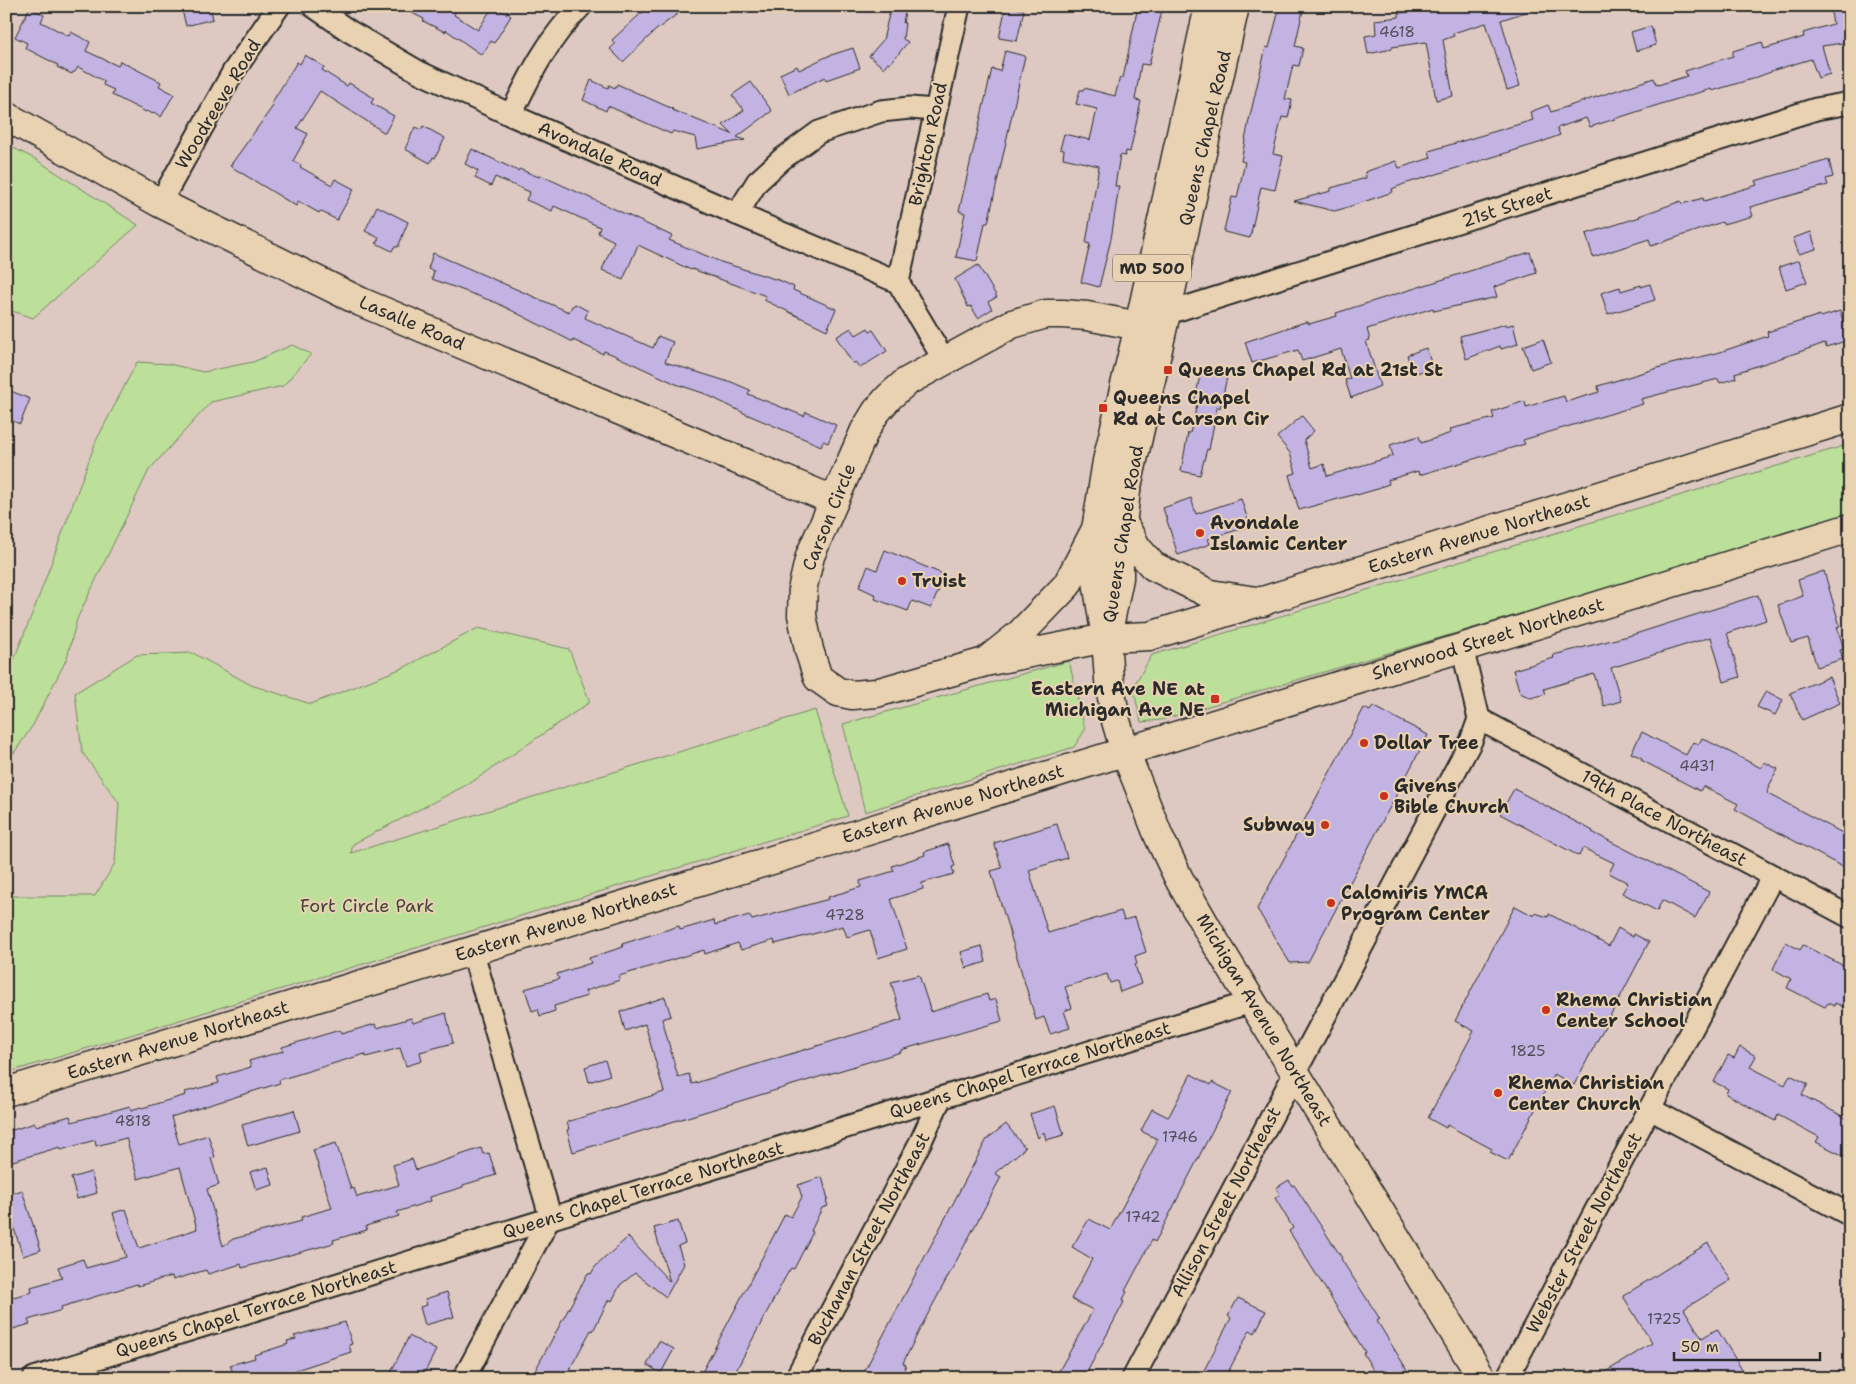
<svg xmlns="http://www.w3.org/2000/svg" width="1856" height="1384" viewBox="0 0 1856 1384" font-family="'Shantell Sans',sans-serif">
	<style>
		.green { fill: #bcdf9a; stroke: #748562 }
		.building { fill: #c2b3e3; stroke: #2b2b2b }
		.lines { fill: none; stroke-linecap: round; stroke-linejoin: round }
		.minor-casing { stroke: #2b2b2b; stroke-width: 25 }
		.tertiary-casing { stroke: #2b2b2b; stroke-width: 31 }
		.secondary-casing { stroke: #2b2b2b; stroke-width: 31 }
		.primary-casing { stroke: #2b2b2b; stroke-width: 31 }
		.minor { stroke: #e9d2b2; stroke-width: 21 }
		.tertiary { stroke: #e9d2b2; stroke-width: 28 }
		.secondary { stroke: #e9d2b2; stroke-width: 28 }
		.primary { stroke: #e9d2b2; stroke-width: 28 }
		.poi-dot { fill: #c8321e; stroke: #e9d2b2; stroke-width: 2 }
		.labels { text-anchor: middle; dominant-baseline: central; stroke-width: 4; stroke-linejoin: round; paint-order: stroke }
		.number-label { font-size: 15px; fill: #514d59 }
		.shield { fill: #e9d2b2; stroke: #645d54; stroke-width: 1 }
		.shield-label { font-size: 16px; font-weight: bold; fill: #2b2b2b }
		.street-label { font-size: 18px; fill: #2b2b2b; stroke: #e9d2b2 }
		.poi-label { font-size: 18px; font-weight: bold; fill: #2b2b2b; stroke: #e9d2b2; text-anchor: start }
		.park-label { font-size: 18px; fill: #41463c; stroke: #e9d2b2 }
	</style>
	<rect width="100%" height="100%" fill="#ddc9c1"/>
	<filter id="ink" filterUnits="userSpaceOnUse"><feTurbulence type="fractalNoise" baseFrequency=".02" numOctaves="2"/><feDisplacementMap in="SourceGraphic" scale="10" xChannelSelector="R" yChannelSelector="G"/><feConvolveMatrix kernelMatrix="1 2 1 2 8 2 1 2 1" color-interpolation-filters="sRGB"/></filter>
	<g filter="url(#ink)">
		<g class="green">
			<polygon points="6,144 35,159 138,225 33,318 6,309"/>
			<polygon points="292,345 311,354 283,386 211,402 149,470 77,619 67,658 33,725 14,753 6,739 6,679 38,599 96,441 137,362 169,364 203,372 253,362"/>
			<polygon points="1850,444 1850,515 1728,553 1161,720 1141,722 1133,687 1152,655"/>
			<polygon points="478,628 569,649 590,702 472,782 353,844 351,853 815,710 848,816 6,1073 6,896 95,896 115,863 119,803 82,752 75,693 137,655 193,653 251,685 311,704 405,667"/>
			<polygon points="1069,661 1085,730 1074,747 865,812 843,724"/>
		</g>
		<g class="building">
			<polygon points="181,6 210,6 213,19 186,26"/>
			<polygon points="398,6 458,6 454,15 478,30 493,6 511,16 494,43 491,41 482,55 446,30 445,32 423,21 424,19"/>
			<polygon points="649,6 688,6 656,30 623,62 610,49 615,44 612,40"/>
			<polygon points="891,6 906,6 903,23 905,23 903,39 908,42 890,64 887,63 884,68 869,56 883,40"/>
			<polygon points="1006,6 1024,10 1017,41 999,38"/>
			<polygon points="1138,6 1163,6 1149,65 1141,64 1135,100 1141,101 1130,152 1126,151 1125,156 1120,155 1115,186 1119,186 1111,239 1099,287 1081,282 1090,244 1086,243 1099,166 1063,158 1064,150 1060,149 1064,134 1090,140 1097,109 1076,104 1080,90 1083,90 1084,88 1115,96 1120,77 1123,78"/>
			<polygon points="1280,6 1304,6 1295,46 1303,48 1299,66 1293,65 1285,99 1292,100 1288,118 1282,117 1273,154 1283,156 1275,190 1261,187 1250,238 1224,232 1224,230 1232,197 1237,198 1245,162 1241,161 1249,120 1266,47 1269,48"/>
			<polygon points="1433,6 1532,6 1532,10 1501,20 1520,86 1507,90 1486,23 1453,33 1454,36 1443,40 1453,96 1436,100 1426,42 1392,47 1392,49 1368,54 1365,36 1376,34 1375,20 1399,17 1399,13 1434,9"/>
			<polygon points="30,7 44,15 41,22 69,36 71,32 90,42 86,51 118,66 120,61 161,82 159,86 174,94 161,117 154,112 153,114 147,111 146,112 112,95 114,90 103,85 104,81 78,67 75,72 73,72 72,74 57,67 58,65 25,48 27,43 15,37"/>
			<polygon points="1850,9 1850,42 1822,46 1830,74 1818,78 1811,59 1771,71 1771,72 1752,79 1712,91 1711,89 1664,103 1590,127 1586,118 1557,128 1560,135 1539,143 1404,184 1392,189 1393,192 1342,209 1334,211 1294,201 1331,191 1331,188 1366,178 1365,172 1396,161 1399,168 1431,158 1429,151 1533,120 1530,112 1548,105 1551,112 1654,78 1656,84 1658,83 1658,85 1687,76 1685,71 1733,56 1733,51 1762,42 1764,49 1804,37 1803,33 1833,24 1831,12"/>
			<polygon points="1651,26 1656,45 1636,51 1631,32"/>
			<polygon points="853,48 860,68 826,80 825,77 789,94 780,74 797,66 799,70 828,56"/>
			<polygon points="1005,51 1025,56 988,223 985,223 977,261 956,257 965,213 959,211 992,69 1000,71"/>
			<polygon points="305,55 324,67 322,70 347,86 349,83 374,98 371,103 394,116 385,133 320,91 297,128 308,134 293,161 301,165 300,167 332,185 335,179 354,189 337,220 320,211 319,213 298,201 296,206 230,166 273,106 271,104 297,62 300,64"/>
			<polygon points="591,80 608,88 609,85 615,88 617,84 673,109 672,110 732,134 723,125 744,110 732,95 751,82 772,111 737,137 745,140 697,149 695,137 673,131 671,134 608,106 606,111 583,100"/>
			<polygon points="423,126 445,138 435,158 433,157 430,163 405,149 415,127 421,130"/>
			<polygon points="472,149 518,171 519,169 539,177 540,175 621,212 672,236 669,240 721,262 781,281 794,287 793,290 836,309 827,330 764,300 766,296 692,269 691,270 638,245 623,280 602,270 614,241 598,233 600,227 554,206 552,211 526,200 530,192 495,177 491,186 475,178 478,171 465,164"/>
			<polygon points="1829,160 1833,177 1826,179 1828,185 1750,207 1753,216 1723,224 1722,222 1651,246 1649,239 1593,257 1586,234 1640,217 1639,216 1681,201 1682,204 1703,198 1704,201 1757,185 1755,181"/>
			<polygon points="377,206 408,222 398,247 394,247 392,251 376,243 379,238 365,231"/>
			<polygon points="1811,232 1816,249 1799,254 1793,238"/>
			<polygon points="1530,252 1537,273 1494,287 1497,297 1434,311 1433,308 1367,329 1370,340 1366,341 1380,386 1351,398 1345,380 1350,379 1341,349 1302,361 1298,350 1252,363 1245,342 1305,322 1308,322 1309,324 1337,316 1336,313"/>
			<polygon points="433,253 569,312 572,306 573,306 575,304 588,311 585,318 653,348 658,336 673,342 665,362 729,382 729,381 750,390 748,394 804,416 806,412 836,425 828,443 823,441 821,446 746,414 703,393 676,384 614,355 604,351 603,354 573,340 573,342 497,303 432,279 434,271 428,269"/>
			<polygon points="1799,260 1807,282 1786,289 1779,267"/>
			<polygon points="978,265 997,297 988,302 992,309 978,318 971,306 968,307 955,279"/>
			<polygon points="1650,284 1655,300 1608,314 1601,293 1620,287 1621,291 1641,285 1641,287"/>
			<polygon points="1840,311 1849,340 1826,347 1825,343 1799,352 1735,373 1736,378 1720,383 1718,379 1641,399 1643,404 1523,440 1525,444 1419,475 1418,471 1388,480 1389,484 1380,487 1381,488 1357,495 1356,494 1299,510 1289,475 1296,473 1290,453 1277,437 1302,416 1314,431 1304,440 1312,468 1324,464 1327,476 1393,456 1390,445 1419,436 1421,443 1451,433 1450,429 1494,418 1492,412 1525,401 1526,407 1564,396 1566,402 1599,392 1598,386 1671,364 1720,352 1768,336 1767,332 1820,315 1821,317"/>
			<polygon points="1506,324 1506,326 1513,324 1518,344 1501,349 1500,346 1466,359 1460,336"/>
			<polygon points="851,328 856,335 868,328 870,331 873,330 887,351 860,368 855,362 853,364 836,337"/>
			<polygon points="1543,339 1551,362 1531,369 1523,346"/>
			<polygon points="1426,348 1433,368 1413,374 1407,355"/>
			<polygon points="1201,371 1227,377 1220,408 1217,407 1209,450 1207,449 1200,475 1181,471 1188,433 1190,433 1197,405 1194,404"/>
			<polygon points="6,389 30,399 20,424 6,418"/>
			<polygon points="1191,498 1196,514 1241,499 1250,526 1208,539 1210,544 1178,555 1163,508"/>
			<polygon points="885,550 945,575 931,608 912,601 908,611 875,599 876,595 859,587 868,566 877,570"/>
			<polygon points="1824,571 1840,626 1837,627 1844,649 1840,650 1843,659 1817,667 1808,638 1791,643 1778,605 1803,596 1798,580"/>
			<polygon points="1758,595 1766,620 1727,633 1740,677 1724,682 1711,637 1611,668 1621,701 1604,706 1594,674 1544,689 1546,694 1531,698 1520,693 1513,670 1554,658 1553,655 1632,635"/>
			<polygon points="1829,677 1840,703 1802,720 1790,693"/>
			<polygon points="1766,691 1783,700 1775,715 1757,707"/>
			<polygon points="1373,706 1428,735 1308,962 1290,963 1257,909 1364,708 1370,711"/>
			<polygon points="1642,732 1686,755 1693,742 1699,744 1702,738 1761,768 1764,762 1778,769 1769,786 1770,787 1767,793 1850,837 1850,871 1735,809 1738,804 1703,786 1700,791 1641,760 1642,758 1631,753"/>
			<polygon points="1514,789 1593,831 1592,832 1709,892 1695,918 1662,900 1657,911 1622,893 1628,883 1609,873 1614,863 1583,848 1579,856 1500,814"/>
			<polygon points="1057,824 1067,858 1029,870 1048,933 1121,911 1124,920 1135,917 1146,952 1135,956 1137,964 1135,965 1141,984 1120,992 1117,981 1110,983 1107,974 1065,987 1072,1008 1064,1011 1070,1028 1050,1034 1044,1017 1036,1020 991,871 1002,868 994,843"/>
			<polygon points="948,844 955,866 952,867 954,874 922,883 923,889 891,899 907,949 878,958 870,930 847,937 843,926 775,944 774,940 741,950 738,943 705,954 704,950 619,976 620,980 585,991 587,996 554,1006 555,1011 540,1016 538,1009 532,1011 525,989 559,979 557,974 591,963 589,958 623,947 622,944 679,926 680,930 714,920 715,925 749,915 752,920 829,899 828,897 861,887 860,881 894,871 892,866 925,855 924,852"/>
			<polygon points="1515,906 1534,916 1535,913 1548,917 1549,914 1609,946 1618,928 1633,937 1634,934 1649,942 1574,1085 1554,1074 1508,1161 1490,1152 1492,1149 1447,1125 1446,1128 1428,1118 1474,1031 1455,1021"/>
			<polygon points="1786,942 1800,950 1803,945 1850,969 1850,1010 1835,1003 1834,1006 1828,1003 1825,1007 1787,988 1791,979 1773,969"/>
			<polygon points="982,946 986,962 966,968 961,952"/>
			<polygon points="919,975 931,1012 987,994 989,1001 996,999 1002,1021 901,1050 901,1052 573,1152 567,1130 569,1129 567,1122 664,1092 645,1024 625,1031 620,1012 665,997 671,1016 662,1019 678,1077 689,1074 692,1084 902,1020 891,982"/>
			<polygon points="446,1013 453,1043 420,1052 422,1061 406,1066 400,1048 366,1057 365,1054 279,1080 280,1083 171,1117 179,1144 208,1135 215,1157 211,1158 219,1185 207,1189 223,1246 233,1239 302,1221 301,1217 332,1208 313,1150 336,1143 351,1189 354,1188 357,1197 399,1185 393,1165 412,1159 416,1170 481,1148 483,1154 489,1153 496,1175 463,1185 463,1187 430,1197 431,1201 397,1212 399,1216 366,1226 367,1230 333,1240 334,1243 242,1268 241,1264 208,1274 206,1270 173,1280 172,1276 138,1286 137,1284 61,1307 62,1310 28,1320 30,1324 6,1331 6,1299 32,1292 31,1287 62,1278 58,1267 83,1259 86,1268 126,1257 113,1213 126,1209 139,1248 197,1229 180,1167 138,1179 126,1138 96,1146 95,1140 61,1150 60,1147 6,1163 6,1132 35,1123 36,1126 70,1116 72,1122 130,1106 131,1110 141,1107 142,1108 186,1095 185,1092 219,1083 217,1077 251,1067 249,1061 283,1051 282,1047 340,1030 341,1034 375,1024 377,1028 411,1018 413,1023"/>
			<polygon points="1740,1047 1756,1056 1750,1067 1785,1085 1790,1075 1808,1084 1802,1095 1850,1120 1850,1159 1816,1142 1819,1137 1778,1115 1775,1121 1726,1094 1728,1089 1714,1082 1728,1055 1734,1058"/>
			<polygon points="605,1060 610,1075 589,1082 585,1067"/>
			<polygon points="1191,1074 1211,1085 1212,1082 1232,1092 1160,1233 1155,1242 1152,1240 1125,1291 1127,1292 1122,1301 1124,1302 1084,1378 1055,1378 1093,1310 1071,1299 1092,1259 1072,1247 1089,1219 1110,1230 1157,1142 1156,1141 1157,1139 1141,1131 1152,1109 1168,1117 1169,1116"/>
			<polygon points="1055,1106 1064,1135 1046,1140 1044,1132 1038,1138 1030,1114"/>
			<polygon points="294,1110 300,1131 248,1146 242,1125"/>
			<polygon points="1006,1124 1025,1148 995,1173 1001,1177 920,1329 903,1363 906,1365 900,1378 880,1378 865,1370 987,1139"/>
			<polygon points="268,1167 273,1185 256,1190 250,1172"/>
			<polygon points="91,1172 97,1193 77,1199 71,1178"/>
			<polygon points="822,1177 828,1199 826,1200 828,1206 822,1208 811,1231 813,1232 794,1269 791,1268 786,1276 732,1378 699,1378 785,1214 791,1217 802,1197 798,1185"/>
			<polygon points="1289,1180 1292,1186 1294,1185 1342,1258 1341,1259 1380,1319 1377,1321 1412,1378 1378,1378 1363,1353 1365,1352 1289,1231 1293,1228 1275,1198 1280,1194 1276,1188"/>
			<polygon points="22,1190 41,1250 23,1256 6,1204 6,1196"/>
			<polygon points="678,1221 685,1243 678,1246 684,1264 666,1297 635,1273 620,1285 612,1301 609,1299 593,1331 591,1330 565,1378 531,1378 588,1273 591,1274 595,1267 628,1237 670,1282 654,1228"/>
			<polygon points="1708,1243 1731,1280 1684,1309 1702,1338 1717,1329 1747,1378 1596,1378 1652,1343 1623,1296"/>
			<polygon points="447,1292 454,1317 425,1325 420,1307 427,1305 425,1299"/>
			<polygon points="1238,1298 1266,1311 1255,1333 1250,1330 1225,1378 1200,1378 1231,1318 1228,1316"/>
			<polygon points="345,1322 352,1344 349,1345 351,1352 284,1374 285,1378 235,1378 230,1365 255,1358 254,1355 288,1344 287,1341 296,1339 294,1336"/>
			<polygon points="409,1336 436,1350 422,1378 388,1378"/>
			<polygon points="659,1341 674,1349 661,1373 647,1365"/>
		</g>
		<g class="lines">
			<g class="minor-casing">
				<g id="minor">
					<polyline points="313,6 349,31 419,72 511,115 737,214 898,282"/>
					<path d="M 511,115 C 531,73 548,39 581,6"/>
					<polyline points="160,203 233,72 279,6"/>
					<polyline points="737,214 757,182 782,159 819,132 881,111 910,108 935,110"/>
					<polyline points="898,282 959,6"/>
					<polyline points="898,282 944,360"/>
					<polyline points="1165,314 1816,109 1850,103"/>
					<polyline points="1479,719 1850,917"/>
					<polyline points="1650,1109 1850,1215"/>
					<polyline points="34,1378 1251,1002"/>
					<polyline points="464,1378 549,1219 549,1212 472,950"/>
					<polyline points="796,1378 921,1141 940,1099"/>
					<polyline points="1133,1378 1471,741 1479,719 1462,647"/>
					<polyline points="1507,1378 1773,876"/>
				</g>
			</g>
			<g class="tertiary-casing">
				<g id="tertiary">
					<polyline points="6,116 160,203 361,302 833,500"/>
					<polyline points="1106,638 985,662 876,693 852,695 838,692 818,678 809,650 802,615 803,586 810,556 865,430 876,412 889,397 906,382 1012,324 1046,314 1063,314 1087,316 1139,326"/>
					<polyline points="6,1092 838,840 1850,528"/>
				</g>
			</g>
			<g class="secondary-casing">
				<polyline id="secondary" points="1106,638 1150,636 1850,418"/>
			</g>
			<g class="primary-casing">
				<g id="primary">
					<polyline points="1209,6 1139,326 1107,461 1096,530 1097,581 1106,638 1109,680 1116,721 1125,751 1159,837 1179,879 1211,935 1482,1378"/>
					<polyline points="1122,521 1137,548 1153,566 1210,594 1263,602"/>
					<polyline points="1110,622 1119,578 1119,550 1126,491 1235,6"/>
					<polyline points="985,662 1020,634 1067,585 1095,531"/>
				</g>
			</g>
			<use href="#minor" class="minor"/>
			<use href="#tertiary" class="tertiary"/>
			<use href="#secondary" class="secondary"/>
			<use href="#primary" class="primary"/>
		</g>
	</g>
	<g class="poi-dot">
		<rect x="1163" y="365" width="10" height="10" rx="2.5"/>
		<rect x="1098" y="403" width="10" height="10" rx="2.5"/>
		<circle cx="1200" cy="533" r="5"/>
		<circle cx="902" cy="581" r="5"/>
		<rect x="1210" y="694" width="10" height="10" rx="2.5"/>
		<circle cx="1364" cy="743" r="5"/>
		<circle cx="1384" cy="796" r="5"/>
		<circle cx="1325" cy="825" r="5"/>
		<circle cx="1331" cy="903" r="5"/>
		<circle cx="1546" cy="1010" r="5"/>
		<circle cx="1498" cy="1093" r="5"/>
	</g>
	<g class="labels">
		<g class="number-label">
			<text x="1397" y="32">4618</text>
			<text x="1697" y="766">4431</text>
			<text x="845" y="915">4728</text>
			<text x="1528" y="1051">1825</text>
			<text x="133" y="1121">4818</text>
			<text x="1180" y="1137">1746</text>
			<text x="1143" y="1217">1742</text>
			<text x="1664" y="1319">1725</text>
		</g>
		<rect class="shield" x="1113" y="254.5" width="78" height="27" rx="4"/>
		<g class="shield-label">
			<text x="1152" y="268">MD 500</text>
		</g>
		<g class="street-label">
			<text transform="translate(218 104) rotate(-59)">Woodreeve Road</text>
			<text transform="translate(1205 138) rotate(-77)">Queens Chapel Road</text>
			<text transform="translate(928 144) rotate(-78)">Brighton Road</text>
			<text transform="translate(600 154) rotate(24)">Avondale Road</text>
			<text transform="translate(1507 207) rotate(-18)">21st Street</text>
			<text transform="translate(412 323) rotate(23)">Lasalle Road</text>
			<text transform="translate(829 517) rotate(-68)">Carson Circle</text>
			<text transform="translate(1123 534) rotate(-81)">Queens Chapel Road</text>
			<text transform="translate(1479 534) rotate(-17)">Eastern Avenue Northeast</text>
			<text transform="translate(1488 639) rotate(-17)">Sherwood Street Northeast</text>
			<text transform="translate(953 804) rotate(-17)">Eastern Avenue Northeast</text>
			<text transform="translate(1664 818) rotate(28)">19th Place Northeast</text>
			<text transform="translate(566 922) rotate(-17)">Eastern Avenue Northeast</text>
			<text transform="translate(1264 1020) rotate(59)">Michigan Avenue Northeast</text>
			<text transform="translate(178 1040) rotate(-17)">Eastern Avenue Northeast</text>
			<text transform="translate(1030 1070) rotate(-17)">Queens Chapel Terrace Northeast</text>
			<text transform="translate(643 1190) rotate(-17)">Queens Chapel Terrace Northeast</text>
			<text transform="translate(1226 1202) rotate(-62)">Allison Street Northeast</text>
			<text transform="translate(1584 1233) rotate(-62)">Webster Street Northeast</text>
			<text transform="translate(869 1239) rotate(-62)">Buchanan Street Northeast</text>
			<text transform="translate(256 1309) rotate(-17)">Queens Chapel Terrace Northeast</text>
		</g>
		<g class="poi-label">
			<text x="1178" y="370">Queens Chapel Rd at 21st St</text>
			<text x="1113" y="398">Queens Chapel<tspan x="1113" dy="21">Rd at Carson Cir</tspan></text>
			<text x="1210" y="523">Avondale<tspan x="1210" dy="21">Islamic Center</tspan></text>
			<text x="912" y="581">Truist</text>
			<text x="1205" y="689" text-anchor="end">Eastern Ave NE at<tspan x="1205" dy="21">Michigan Ave NE</tspan></text>
			<text x="1374" y="743">Dollar Tree</text>
			<text x="1394" y="786">Givens<tspan x="1394" dy="21">Bible Church</tspan></text>
			<text x="1315" y="825" text-anchor="end">Subway</text>
			<text x="1341" y="893">Calomiris YMCA<tspan x="1341" dy="21">Program Center</tspan></text>
			<text x="1556" y="1000">Rhema Christian<tspan x="1556" dy="21">Center School</tspan></text>
			<text x="1508" y="1083">Rhema Christian<tspan x="1508" dy="21">Center Church</tspan></text>
		</g>
		<g class="park-label">
			<text x="367" y="906">Fort Circle Park</text>
		</g>
	</g>
	<rect width="1856" height="1384" fill="none" stroke="#e9d2b2" stroke-width="25"/>
	<rect x="12" y="12" width="1831" height="1359" fill="none" stroke="#2b2b2b" stroke-width="2" filter="url(#ink)"/>
	<path d="M1674 1352v8h146v-8" fill="none" stroke="#2b2b2b" stroke-width="2.5"/>
	<text x="1681" y="1352" font-size="15" fill="#2b2b2b" stroke="#e9d2b2" stroke-width="4" paint-order="stroke">50 m</text>
</svg>
